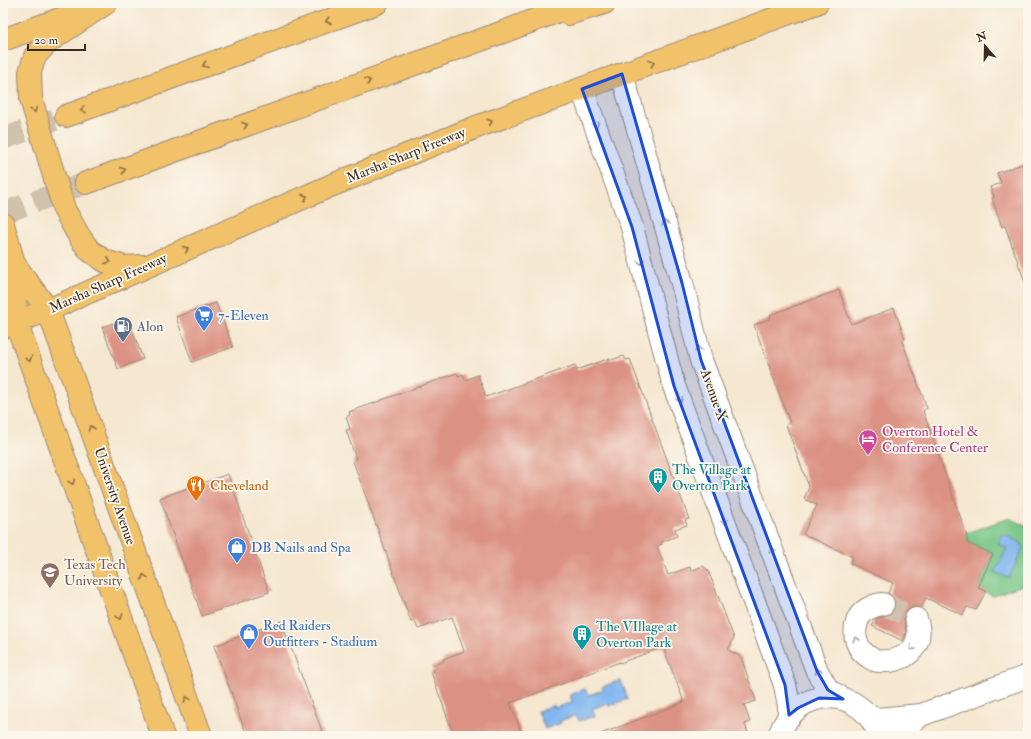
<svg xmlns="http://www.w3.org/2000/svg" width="1031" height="739" viewBox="0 0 1031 739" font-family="'IM FELL Double Pica',serif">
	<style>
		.green { fill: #77c687; stroke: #597852 }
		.water { fill: #80b6ef; stroke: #5e7086 }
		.building { fill: #db9183 }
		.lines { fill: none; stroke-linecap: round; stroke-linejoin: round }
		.minor-tunnel { stroke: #d0c1ac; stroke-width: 22; stroke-dasharray: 22 11; stroke-linecap: butt }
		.highway-tunnel { stroke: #d0c1ac; stroke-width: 22; stroke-dasharray: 22 11; stroke-linecap: butt }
		.minor-casing { stroke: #988877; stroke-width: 24 }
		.major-casing { stroke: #988877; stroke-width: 24 }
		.highway-casing { stroke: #988877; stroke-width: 24 }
		.minor { stroke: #fff; stroke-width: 22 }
		.major { stroke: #f2c26a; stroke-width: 22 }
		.highway { stroke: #f2c26a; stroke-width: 22 }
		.oneway { stroke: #8d6e40 }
		.oneway2 { stroke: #a79f9a }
		.marked { fill: #1d4ed8; fill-opacity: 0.2; stroke: #1d4ed8; stroke-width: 3; stroke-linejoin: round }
		.labels { text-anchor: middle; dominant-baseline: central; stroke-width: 3.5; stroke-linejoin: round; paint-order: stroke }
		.street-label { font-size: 14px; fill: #3b2a1e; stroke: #fbf7ec }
		.shop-label { font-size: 14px; fill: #366cbe; stroke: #fbf7ec; text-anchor: start }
		.service-label { font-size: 14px; fill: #4e5e75; stroke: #fbf7ec; text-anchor: start }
		.hotel-label { font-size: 14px; fill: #b23c85; stroke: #fbf7ec; text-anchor: start }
		.culture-label { font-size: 14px; fill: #0d838f; stroke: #fbf7ec; text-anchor: start }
		.food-label { font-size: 14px; fill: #c56008; stroke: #fbf7ec; text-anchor: start }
		.education-label { font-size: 14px; fill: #785e54; stroke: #fbf7ec; text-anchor: start }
	</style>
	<rect width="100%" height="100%" fill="#fbf7ec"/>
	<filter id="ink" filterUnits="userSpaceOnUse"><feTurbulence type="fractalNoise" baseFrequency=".025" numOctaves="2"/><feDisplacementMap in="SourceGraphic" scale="8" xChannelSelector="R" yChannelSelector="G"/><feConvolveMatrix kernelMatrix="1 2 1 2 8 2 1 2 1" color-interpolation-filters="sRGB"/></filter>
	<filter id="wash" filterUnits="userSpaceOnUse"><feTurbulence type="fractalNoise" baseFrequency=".012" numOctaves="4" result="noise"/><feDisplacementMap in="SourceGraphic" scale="16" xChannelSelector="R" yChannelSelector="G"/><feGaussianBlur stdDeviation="0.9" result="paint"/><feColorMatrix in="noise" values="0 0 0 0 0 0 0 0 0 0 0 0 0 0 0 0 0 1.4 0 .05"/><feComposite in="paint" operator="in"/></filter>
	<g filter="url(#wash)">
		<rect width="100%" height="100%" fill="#f5e7d0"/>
		<polygon class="green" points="1009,518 1027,526 1028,529 1028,583 993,596 985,592 985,591 978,588 993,554 968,543 966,533"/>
		<g class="water">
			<polygon points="1003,534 1020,542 1023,548 1009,578 995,572 1007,548 998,544"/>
			<polygon points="621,680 628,699 609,706 608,703 592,709 595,716 579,721 576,715 560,721 561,723 545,729 538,711 554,705 555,708 572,702 570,695 585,689 588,695 603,690 602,687"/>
		</g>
		<g id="blocks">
			<g class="building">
				<polygon points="1028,162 1028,285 1026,285 1005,226 1002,227 992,198 994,197 990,187 1001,183 997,173"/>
				<polygon points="839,290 851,324 894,308 905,339 902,341 927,408 923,411 966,533 968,543 993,554 978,588 986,591 976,610 967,607 963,615 926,598 921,608 919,607 912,607 908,610 904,615 904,622 906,633 903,641 872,626 876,619 890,614 894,609 895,602 893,597 888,593 893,583 850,563 853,557 803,534 817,505 804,499 809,487 786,425 790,423 754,325 771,318 770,315"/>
				<polygon points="216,303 233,347 192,362 176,317"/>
				<polygon points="128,318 143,359 118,369 102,327"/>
				<polygon points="624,356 626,360 630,359 689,519 685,520 687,525 675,529 677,536 661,542 662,544 657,546 668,575 690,567 691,571 703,566 708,570 734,638 728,650 741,657 756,701 744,705 750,722 745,724 749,736 598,736 598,735 684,702 663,647 620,663 620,662 510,703 523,736 454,736 431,672 434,671 432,666 444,661 443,659 464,651 452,617 418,629 415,621 411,622 353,461 356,459 346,430 350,429 346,417 350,415 349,412 457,373 458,376 463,374 465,380 478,375 486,397 575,365 577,370 610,358 611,360"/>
				<polygon points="228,474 269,592 202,616 160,498"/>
				<polygon points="281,621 324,736 247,736 214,646"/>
			</g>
		</g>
	</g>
	<g filter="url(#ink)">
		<use href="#blocks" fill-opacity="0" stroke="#988877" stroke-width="1"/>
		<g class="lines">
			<polyline class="minor-tunnel" points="883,604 916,619"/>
			<g class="highway-tunnel">
				<polyline points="3,139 66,116"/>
				<polyline points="3,213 86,183"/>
			</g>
			<g class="minor-casing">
				<g id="minor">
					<polyline points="622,74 682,283 701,360 817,671 828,690 843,699"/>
					<polyline points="582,89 632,227 656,319 674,386 785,685 789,706 789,715"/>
					<path d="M 883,604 C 872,605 860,611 857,622 C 853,635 856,649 869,657 C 869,657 873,660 874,660 C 878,662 884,661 889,661 C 912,658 924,641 916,619"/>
					<polyline points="869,716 877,719 921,715 1028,676"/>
					<path d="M 779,736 C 795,685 863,684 879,736"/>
					<polyline points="894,736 921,715"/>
				</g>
			</g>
			<g class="major-casing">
				<g id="major">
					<polyline points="106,3 49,41 35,56 30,72 31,99 64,209 79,236 89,250 105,261 124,267 143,266"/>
					<polyline points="3,40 76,13"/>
					<polyline points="3,224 14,264 16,322 163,736"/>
					<polyline points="14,264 48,310 85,412 201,736"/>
					<polyline points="3,327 48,310 330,186 479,126 817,3"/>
				</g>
			</g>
			<g class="highway-casing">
				<g id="highway">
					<polyline points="568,14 604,3"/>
					<polyline points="66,116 377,3"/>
					<polyline points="86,183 503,32 580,3"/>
				</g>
			</g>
			<use href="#minor" class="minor"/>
			<use href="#major" class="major"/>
			<use href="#highway" class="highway"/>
		</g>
		<defs><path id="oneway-chevron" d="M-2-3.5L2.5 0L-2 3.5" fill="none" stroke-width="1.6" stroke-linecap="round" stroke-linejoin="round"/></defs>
		<g class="oneway">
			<use href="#oneway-chevron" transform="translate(328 21) rotate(160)"/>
			<use href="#oneway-chevron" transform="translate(652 63) rotate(-20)"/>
			<use href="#oneway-chevron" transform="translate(205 65) rotate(160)"/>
			<use href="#oneway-chevron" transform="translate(368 81) rotate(-20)"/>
			<use href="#oneway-chevron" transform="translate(34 110) rotate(73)"/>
			<use href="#oneway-chevron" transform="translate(83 110) rotate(160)"/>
			<use href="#oneway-chevron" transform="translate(490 122) rotate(-19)"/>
			<use href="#oneway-chevron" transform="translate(245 125) rotate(-20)"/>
			<use href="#oneway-chevron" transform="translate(123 170) rotate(-20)"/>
			<use href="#oneway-chevron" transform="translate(305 197) rotate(-24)"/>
			<use href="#oneway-chevron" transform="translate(186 249) rotate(-24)"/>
			<use href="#oneway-chevron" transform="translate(108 261) rotate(23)"/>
			<use href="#oneway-chevron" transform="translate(29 359) rotate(71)"/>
			<use href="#oneway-chevron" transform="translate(91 428) rotate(-109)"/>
			<use href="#oneway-chevron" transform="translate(72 482) rotate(70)"/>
			<use href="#oneway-chevron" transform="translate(144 577) rotate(-109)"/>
			<use href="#oneway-chevron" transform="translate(120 617) rotate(70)"/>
			<use href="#oneway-chevron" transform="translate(187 699) rotate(-110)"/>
		</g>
		<g class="oneway2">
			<use href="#oneway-chevron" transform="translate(596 125) rotate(70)"/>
			<use href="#oneway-chevron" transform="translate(665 223) rotate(-106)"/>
			<use href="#oneway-chevron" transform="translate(641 262) rotate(76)"/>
			<use href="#oneway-chevron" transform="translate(698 349) rotate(-104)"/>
			<use href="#oneway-chevron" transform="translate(680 400) rotate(70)"/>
			<use href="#oneway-chevron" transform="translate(725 522) rotate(70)"/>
			<use href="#oneway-chevron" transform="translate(772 550) rotate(-110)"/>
			<use href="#oneway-chevron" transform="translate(856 639) rotate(-103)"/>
			<use href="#oneway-chevron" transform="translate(912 648) rotate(133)"/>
			<use href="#oneway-chevron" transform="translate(818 671) rotate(-115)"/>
		</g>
	</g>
	<path class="marked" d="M 622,74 L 682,283 L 701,360 L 817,671 L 828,690 L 843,699 L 819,698 L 798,708 L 789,715 L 785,685 L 674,386 L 632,227 L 582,89 Z"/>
	<defs>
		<g id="supermarket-pin" transform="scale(1)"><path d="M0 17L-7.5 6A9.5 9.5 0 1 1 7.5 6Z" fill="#3f7fe0" stroke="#fbf7ec"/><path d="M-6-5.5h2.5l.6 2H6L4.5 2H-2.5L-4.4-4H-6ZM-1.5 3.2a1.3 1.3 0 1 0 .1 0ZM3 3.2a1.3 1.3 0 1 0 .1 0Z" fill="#fff"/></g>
		<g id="fuel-pin" transform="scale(1)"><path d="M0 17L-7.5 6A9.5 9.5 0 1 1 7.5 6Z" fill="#5c6f8a" stroke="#fbf7ec"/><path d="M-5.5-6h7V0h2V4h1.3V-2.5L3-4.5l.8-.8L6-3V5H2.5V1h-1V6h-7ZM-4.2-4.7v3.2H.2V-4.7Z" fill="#fff"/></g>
		<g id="hotel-pin" transform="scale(1)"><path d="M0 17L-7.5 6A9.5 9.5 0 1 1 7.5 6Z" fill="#d1479c" stroke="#fbf7ec"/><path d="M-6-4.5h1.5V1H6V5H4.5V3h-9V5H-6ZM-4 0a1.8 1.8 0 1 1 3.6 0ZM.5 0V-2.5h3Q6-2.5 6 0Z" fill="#fff"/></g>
		<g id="building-pin" transform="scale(1)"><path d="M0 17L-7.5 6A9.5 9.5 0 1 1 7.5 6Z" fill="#0f9aa8" stroke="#fbf7ec"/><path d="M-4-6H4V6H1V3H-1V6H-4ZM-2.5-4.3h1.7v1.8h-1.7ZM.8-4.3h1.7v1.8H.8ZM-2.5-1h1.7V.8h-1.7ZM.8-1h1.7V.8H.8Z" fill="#fff"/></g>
		<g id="restaurant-pin" transform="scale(1)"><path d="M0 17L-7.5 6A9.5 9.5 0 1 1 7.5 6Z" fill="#e8710a" stroke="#fbf7ec"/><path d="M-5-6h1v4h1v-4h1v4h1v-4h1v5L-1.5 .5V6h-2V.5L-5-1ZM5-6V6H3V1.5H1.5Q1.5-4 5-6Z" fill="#fff"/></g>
		<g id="shop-pin" transform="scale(1)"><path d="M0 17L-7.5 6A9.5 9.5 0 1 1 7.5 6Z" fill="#3f7fe0" stroke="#fbf7ec"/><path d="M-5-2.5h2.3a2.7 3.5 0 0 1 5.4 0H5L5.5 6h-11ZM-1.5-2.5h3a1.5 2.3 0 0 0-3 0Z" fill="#fff"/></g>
		<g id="university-pin" transform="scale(1)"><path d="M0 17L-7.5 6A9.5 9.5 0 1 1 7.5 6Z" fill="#8d6e63" stroke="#fbf7ec"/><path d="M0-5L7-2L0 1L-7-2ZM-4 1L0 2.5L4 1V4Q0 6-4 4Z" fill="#fff"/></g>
	</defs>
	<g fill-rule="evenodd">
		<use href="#supermarket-pin" x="204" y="315"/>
		<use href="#fuel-pin" x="123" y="326"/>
		<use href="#hotel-pin" x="868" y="439"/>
		<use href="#building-pin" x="658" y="477"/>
		<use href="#restaurant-pin" x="196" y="485"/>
		<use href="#shop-pin" x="237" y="547"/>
		<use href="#university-pin" x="50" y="572"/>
		<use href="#shop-pin" x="249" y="633"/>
		<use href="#building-pin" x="582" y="634"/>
	</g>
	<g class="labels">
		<g class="street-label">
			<text transform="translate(406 155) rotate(-22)">Marsha Sharp Freeway</text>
			<text transform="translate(108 283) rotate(-24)">Marsha Sharp Freeway</text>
			<text transform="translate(714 395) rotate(70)">Avenue X</text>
			<text transform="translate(115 496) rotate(71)">University Avenue</text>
		</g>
		<g class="shop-label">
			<text x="218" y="315">7-Eleven</text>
			<text x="251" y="547">DB Nails and Spa</text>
			<text x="263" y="625">Red Raiders<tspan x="263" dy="16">Outfitters - Stadium</tspan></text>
		</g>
		<g class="service-label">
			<text x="137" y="326">Alon</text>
		</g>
		<g class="hotel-label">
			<text x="882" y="431">Overton Hotel &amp;<tspan x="882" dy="16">Conference Center</tspan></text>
		</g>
		<g class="culture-label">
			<text x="672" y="469">The Village at<tspan x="672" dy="16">Overton Park</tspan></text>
			<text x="596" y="626">The VIllage at<tspan x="596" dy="16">Overton Park</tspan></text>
		</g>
		<g class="food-label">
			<text x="210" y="485">Cheveland</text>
		</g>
		<g class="education-label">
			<text x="64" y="564">Texas Tech<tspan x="64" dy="16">University</tspan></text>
		</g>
	</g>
	<rect width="1031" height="739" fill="none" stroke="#fbf7ec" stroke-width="16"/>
	<g transform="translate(985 46) rotate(340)" stroke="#fbf7ec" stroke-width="3" paint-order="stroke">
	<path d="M0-3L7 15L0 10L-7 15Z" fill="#3b2a1e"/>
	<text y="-6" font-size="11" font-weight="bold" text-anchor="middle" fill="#3b2a1e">N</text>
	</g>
	<path d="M28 44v6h57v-6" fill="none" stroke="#3b2a1e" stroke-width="2"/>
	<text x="34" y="44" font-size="12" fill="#3b2a1e" stroke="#fbf7ec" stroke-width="3" paint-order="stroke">20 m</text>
</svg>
